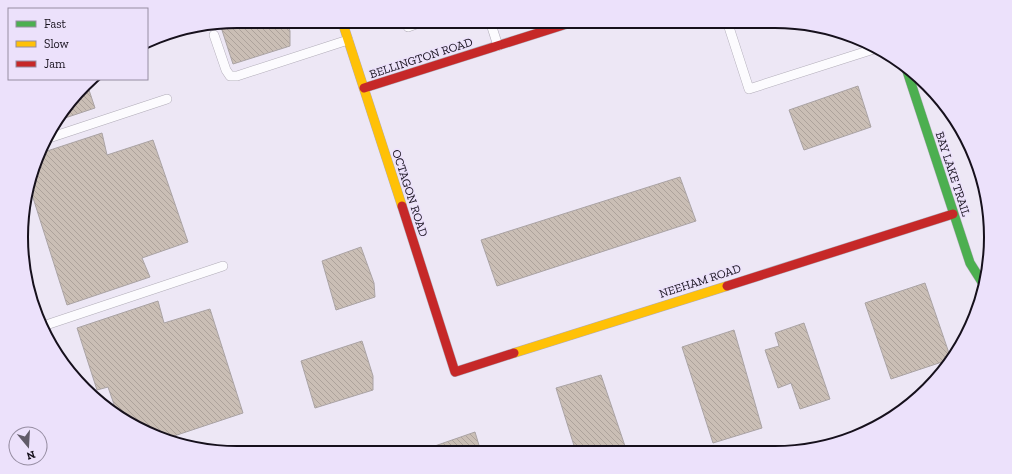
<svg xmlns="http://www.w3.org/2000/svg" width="1012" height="474" viewBox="0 0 1012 474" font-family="'Zilla Slab',serif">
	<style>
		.building { fill: url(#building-back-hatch); stroke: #aaa3a4 }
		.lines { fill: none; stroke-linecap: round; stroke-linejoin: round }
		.lane-casing { stroke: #b1acb8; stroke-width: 10 }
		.fast-casing { stroke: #b1acb8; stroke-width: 10 }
		.slow-casing { stroke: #b1acb8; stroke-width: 10 }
		.jam-casing { stroke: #b1acb8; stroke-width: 10 }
		.lane { stroke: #fcfbfe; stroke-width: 9 }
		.fast { stroke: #4caf50; stroke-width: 9 }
		.slow { stroke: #ffc107; stroke-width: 9 }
		.jam { stroke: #c62828; stroke-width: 9 }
		.labels { text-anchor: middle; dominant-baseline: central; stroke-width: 3; stroke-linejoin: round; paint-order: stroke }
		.street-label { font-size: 12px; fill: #16101c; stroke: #ece1fb }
		.rim { fill: none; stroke: #16101c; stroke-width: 2 }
	</style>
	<defs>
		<pattern id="building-back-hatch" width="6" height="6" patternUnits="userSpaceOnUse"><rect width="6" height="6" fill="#cabeb5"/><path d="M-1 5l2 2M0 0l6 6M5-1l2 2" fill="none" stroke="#ada29b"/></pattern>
	</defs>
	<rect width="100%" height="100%" fill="#ede7f5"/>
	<g class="building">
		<polygon points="237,21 287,21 290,31 290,46 233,64 220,24"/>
		<polygon points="87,84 95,108 56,121"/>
		<polygon points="858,86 871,127 804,150 789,110"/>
		<polygon points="102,133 107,155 153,140 188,242 142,258 150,277 67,305 29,185 41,153"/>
		<polygon points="680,177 696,221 497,286 481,240"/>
		<polygon points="361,247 374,283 375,297 336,310 322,261"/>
		<polygon points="925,283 951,359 891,379 865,303"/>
		<polygon points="158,301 164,323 210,309 243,413 165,439 155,437 117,413 108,387 97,390 77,328"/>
		<polygon points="804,323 830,399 800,409 791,383 778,388 765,350 779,346 775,333"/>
		<polygon points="734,330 762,428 713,443 682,347"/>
		<polygon points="362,341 373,376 373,390 315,408 301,361"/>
		<polygon points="601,375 627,452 576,452 556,388"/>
		<polygon points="475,432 481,452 430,452 429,448"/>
	</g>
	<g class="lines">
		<g class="lane-casing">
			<g id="lane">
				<polyline points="406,21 408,27 424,21"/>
				<polyline points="490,21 498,46"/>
				<polyline points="727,21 749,89 874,49"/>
				<polyline points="214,35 226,70 230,76 237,76 348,40"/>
				<polyline points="46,139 167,99"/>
				<polyline points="43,326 223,266"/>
			</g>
		</g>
		<g class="fast-casing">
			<polyline id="fast" points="907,71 970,263 982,282"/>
		</g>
		<g class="slow-casing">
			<g id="slow">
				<polyline points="342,21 402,206"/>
				<polyline points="514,353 727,286"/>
			</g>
		</g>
		<g class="jam-casing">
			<g id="jam">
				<polyline points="364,88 576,21"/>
				<polyline points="402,206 455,372 514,353"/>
				<polyline points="727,286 953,214"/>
			</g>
		</g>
		<use href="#lane" class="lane"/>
		<use href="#fast" class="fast"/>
		<use href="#slow" class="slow"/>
		<use href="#jam" class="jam"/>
	</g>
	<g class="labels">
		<g class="street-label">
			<text transform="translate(421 58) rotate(-18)">BELLINGTON ROAD</text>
			<text transform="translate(953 174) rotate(72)">BAY LAKE TRAIL</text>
			<text transform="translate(410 193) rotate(72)">OCTAGON ROAD</text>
			<text transform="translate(700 281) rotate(-18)">NEEHAM ROAD</text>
		</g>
	</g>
	<path d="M0 0H1012V474H0ZM237 28H775A209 209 0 0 1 984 237V237A209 209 0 0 1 775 446H237A209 209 0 0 1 28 237V237A209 209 0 0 1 237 28Z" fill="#ece1fb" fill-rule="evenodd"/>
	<path class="rim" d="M237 28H775A209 209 0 0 1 984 237V237A209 209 0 0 1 775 446H237A209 209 0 0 1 28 237V237A209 209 0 0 1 237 28Z"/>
	<rect x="8" y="8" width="140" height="72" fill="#ece1fb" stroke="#968da2"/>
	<rect x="16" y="21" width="20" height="6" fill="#4caf50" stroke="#968da2"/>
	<text x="44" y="28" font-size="12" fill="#16101c">Fast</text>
	<rect x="16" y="41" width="20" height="6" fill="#ffc107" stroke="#968da2"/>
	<text x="44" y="48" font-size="12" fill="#16101c">Slow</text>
	<rect x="16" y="61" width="20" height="6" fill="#c62828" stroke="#968da2"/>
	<text x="44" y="68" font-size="12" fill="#16101c">Jam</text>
	<g transform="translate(28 446) rotate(162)"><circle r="19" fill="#ece1fb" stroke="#968da2"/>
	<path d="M0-3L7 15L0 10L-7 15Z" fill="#615b68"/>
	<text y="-6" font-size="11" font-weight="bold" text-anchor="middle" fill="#16101c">N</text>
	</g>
</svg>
